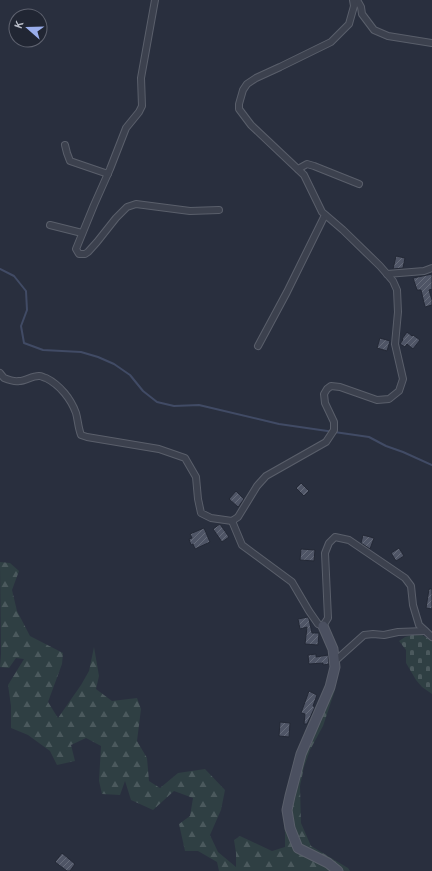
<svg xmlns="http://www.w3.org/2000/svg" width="432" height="871" viewBox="0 0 432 871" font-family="'DM Sans',sans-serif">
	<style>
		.forest { fill: url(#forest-firs) }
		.cemetery { fill: url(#cemetery-stones) }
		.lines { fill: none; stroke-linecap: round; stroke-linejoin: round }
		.stream { stroke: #414b65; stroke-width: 2 }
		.building { fill: url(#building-hatch); stroke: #232835 }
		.street-casing { stroke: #5a5f6b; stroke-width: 8 }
		.secondary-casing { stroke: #5a5f6b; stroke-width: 11 }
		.street { stroke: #3c414e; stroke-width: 6 }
		.secondary { stroke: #4b5060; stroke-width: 9 }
	</style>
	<defs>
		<pattern id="forest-firs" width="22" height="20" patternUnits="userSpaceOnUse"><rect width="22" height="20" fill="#2f3f43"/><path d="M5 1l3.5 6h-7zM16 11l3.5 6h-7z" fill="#4b595d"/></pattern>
		<pattern id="cemetery-stones" width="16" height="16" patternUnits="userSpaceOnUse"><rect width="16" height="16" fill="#2f3f43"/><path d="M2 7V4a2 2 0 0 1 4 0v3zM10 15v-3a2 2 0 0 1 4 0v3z" fill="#4b595d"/></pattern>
		<pattern id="building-hatch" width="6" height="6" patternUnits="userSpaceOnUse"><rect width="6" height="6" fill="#4f5566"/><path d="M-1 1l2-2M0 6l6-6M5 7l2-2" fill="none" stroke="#666c7a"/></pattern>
	</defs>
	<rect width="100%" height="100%" fill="#292f3e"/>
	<polygon class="forest" points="0,562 10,563 19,571 12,590 17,611 30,636 63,653 62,664 48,702 58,718 81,685 89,671 94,647 99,676 96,689 112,701 137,698 141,709 137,741 147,758 149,781 160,788 178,773 205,769 225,790 221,810 210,835 218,852 236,867 236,853 234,840 240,836 272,851 285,847 285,833 283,809 295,756 330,687 335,690 323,726 310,750 304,767 300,786 301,823 311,846 348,868 350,871 219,871 217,862 198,851 185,851 179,824 190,816 193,798 174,791 153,810 131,800 125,781 120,795 102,794 99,781 101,746 86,738 71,745 75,761 57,765 50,751 28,735 11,728 11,706 8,685 24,659 16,658 9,668 0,667 1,654"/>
	<polygon class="cemetery" points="419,633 432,641 432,694 422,687 416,680 406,663 406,650 399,641 405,637"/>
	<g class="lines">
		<polyline class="stream" points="0,269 14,276 26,291 27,310 21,326 24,343 43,350 81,352 98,357 114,364 130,375 143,391 157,402 174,406 199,405 279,424 369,437 386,446 403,452 432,465"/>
	</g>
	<g class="building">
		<polygon points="396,256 405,258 403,268 393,269"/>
		<polygon points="432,274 432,289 429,290 432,300 432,305 425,307 421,290 417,290 413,278"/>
		<polygon points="407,332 412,336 413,335 420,340 413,349 407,344 405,347 400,344 403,340 402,339"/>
		<polygon points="380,338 390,341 387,351 377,348"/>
		<polygon points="301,483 309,491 304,496 296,488"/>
		<polygon points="236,491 244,499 238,507 229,499"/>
		<polygon points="220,524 229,537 222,542 213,529"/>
		<polygon points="204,528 210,542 195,549 193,544 191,545 189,539 192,538 190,534"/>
		<polygon points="363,535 374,538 370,549 361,543"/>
		<polygon points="399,548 404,556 396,561 391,553"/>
		<polygon points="301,549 315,550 314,561 300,560"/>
		<polygon points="429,589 432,589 432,609 426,608"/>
		<polygon points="308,617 309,619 312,633 319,633 318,645 305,644 307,627 300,629 298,619"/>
		<polygon points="316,654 316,657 328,655 329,664 323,665 323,663 309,664 308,655"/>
		<polygon points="309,691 317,695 313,706 315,707 314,709 307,724 304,724 305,714 301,713"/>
		<polygon points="280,722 290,723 289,737 279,736"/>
		<polygon points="62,853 75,864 70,871 67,871 55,862"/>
	</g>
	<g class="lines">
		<g class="street-casing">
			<g id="street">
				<polyline points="155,0 141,78 142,106 139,112 126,128 110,169 94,205 76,249 79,254 85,254 88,252 97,242 116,218 127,207 136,204 190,211 219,210"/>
				<polyline points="357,0 361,7 362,14 374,30 388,36 432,43"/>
				<polyline points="65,145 67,153 70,161 108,174"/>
				<polyline points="298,169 307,164 314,166 359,184"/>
				<polyline points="50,225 82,233"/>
				<polyline points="387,274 424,271 432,268"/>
				<polyline points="258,346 287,292 325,215"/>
				<path d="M 0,373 L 4,378 C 9,380 14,382 19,381 C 26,381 33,375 40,376 C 41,376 45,378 46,378 C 60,385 71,399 76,413 C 78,420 78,427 81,435 L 87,437 L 159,449 L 185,458 L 196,477 L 198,499 L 201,513 L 211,518 L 232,521 L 238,517 L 257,486 L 266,476 L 326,442 L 334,430 L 334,422 L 325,403 L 324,394 L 327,389 L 331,386 L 340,387 L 377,400 L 389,399 L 399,391 L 403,379 L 395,344 L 398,312 L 397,290 L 393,281 L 380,266 L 343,230 L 322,212 L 304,175 L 251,125 L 239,109 L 239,104 L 243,90 L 247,84 L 256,78 L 280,67 L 331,42 L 349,24 L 354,6 L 353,0"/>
				<polyline points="232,521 242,545 292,582 309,611 318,624 323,626 328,618 325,553 329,543 335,537 349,540 405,578 411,586 413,605 419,625 432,637"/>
				<polyline points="335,661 364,635 373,634 384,635 398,632 425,631"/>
			</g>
		</g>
		<g class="secondary-casing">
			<polyline id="secondary" points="323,626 333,649 335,667 330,687 301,754 290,796 287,810 290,828 298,848 328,863 338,871"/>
		</g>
		<use href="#street" class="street"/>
		<use href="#secondary" class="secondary"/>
	</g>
	<g transform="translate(28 28) rotate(290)"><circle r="19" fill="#212633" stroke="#5e626f"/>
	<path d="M0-3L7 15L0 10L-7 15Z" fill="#9aaeec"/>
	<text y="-6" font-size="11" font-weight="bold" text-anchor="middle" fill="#b9bdc8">K</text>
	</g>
</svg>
